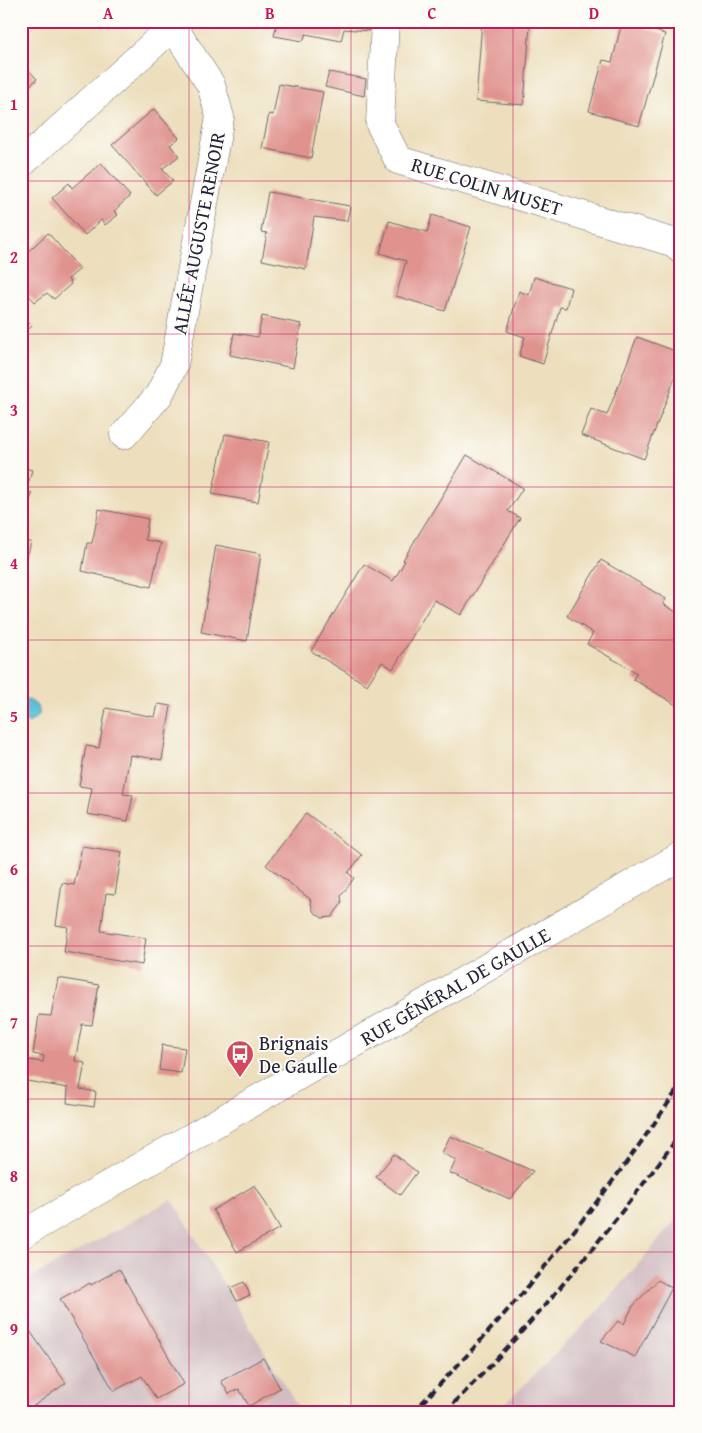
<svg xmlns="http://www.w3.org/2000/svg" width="702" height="1433" viewBox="0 0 702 1433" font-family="'Gentium Book Plus',serif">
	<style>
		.industrial { fill: #d2bec2 }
		.water { fill: #58bdd6; stroke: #3d7088 }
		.building { fill: #e0928e }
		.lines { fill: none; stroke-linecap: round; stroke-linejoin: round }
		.minor-casing { stroke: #696468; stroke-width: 29 }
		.major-casing { stroke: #696468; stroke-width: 29 }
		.minor { stroke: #fff; stroke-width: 28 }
		.major { stroke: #fff; stroke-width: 28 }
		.rail { stroke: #22223b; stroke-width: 4; stroke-dasharray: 8 4; stroke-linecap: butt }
		.grid { fill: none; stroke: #c2185b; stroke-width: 1; stroke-opacity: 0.55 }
		.labels { text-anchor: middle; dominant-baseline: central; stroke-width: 4; stroke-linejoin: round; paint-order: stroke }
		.street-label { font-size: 20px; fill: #22223b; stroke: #fdfcf7 }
		.poi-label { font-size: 20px; fill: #22223b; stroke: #fdfcf7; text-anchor: start }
		.neatline { fill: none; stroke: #c2185b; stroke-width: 2 }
		.grid-label { font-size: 16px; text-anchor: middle; font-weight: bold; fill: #c2185b }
	</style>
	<rect width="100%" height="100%" fill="#fdfcf7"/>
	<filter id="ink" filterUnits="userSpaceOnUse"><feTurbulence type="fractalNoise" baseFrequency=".02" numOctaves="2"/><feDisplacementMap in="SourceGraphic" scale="10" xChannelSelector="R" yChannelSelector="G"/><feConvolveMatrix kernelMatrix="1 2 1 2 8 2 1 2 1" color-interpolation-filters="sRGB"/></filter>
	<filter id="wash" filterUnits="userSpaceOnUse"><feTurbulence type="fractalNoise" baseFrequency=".0096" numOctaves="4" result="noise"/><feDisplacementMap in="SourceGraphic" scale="20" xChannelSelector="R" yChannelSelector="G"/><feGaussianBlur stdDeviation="1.12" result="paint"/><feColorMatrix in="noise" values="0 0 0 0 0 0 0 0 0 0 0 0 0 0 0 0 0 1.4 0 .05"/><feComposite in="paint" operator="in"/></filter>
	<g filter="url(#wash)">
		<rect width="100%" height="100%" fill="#eddfbd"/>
		<g class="industrial">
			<polygon points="172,1199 301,1412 21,1412 21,1283"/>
			<polygon points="681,1214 681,1412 497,1412 598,1311"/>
		</g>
		<path class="water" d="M 21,697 C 37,702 49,714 28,723 L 21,722 Z"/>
		<g id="blocks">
			<g class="building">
				<polygon points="277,21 370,21 369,31 344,29 341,41 306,34 303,41 274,36"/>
				<polygon points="482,21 530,24 524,105 476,101"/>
				<polygon points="622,22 665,34 639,126 589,111 603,60 612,62"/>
				<polygon points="21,62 37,79 23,92 28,98 21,103"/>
				<polygon points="329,72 366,79 364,96 325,87"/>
				<polygon points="279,84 323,92 311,158 262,148 269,114 273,115"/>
				<polygon points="154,109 179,138 170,145 179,156 162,169 173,181 156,195 112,145"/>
				<polygon points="101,163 130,196 114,211 118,215 105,225 101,220 85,235 52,198 69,183 72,188"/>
				<polygon points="268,192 350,206 347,221 314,217 306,269 262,260 267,233 261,232"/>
				<polygon points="432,215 471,227 445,311 396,296 406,261 380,253 389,221 427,232"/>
				<polygon points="48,233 80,269 68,279 71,284 54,299 47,293 35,302 21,287 21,264 23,263 21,258"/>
				<polygon points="534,277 571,288 566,308 560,307 543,364 519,356 525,337 507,331 519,291 529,295"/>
				<polygon points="21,314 32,326 21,336"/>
				<polygon points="262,316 301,324 293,368 230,355 234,333 258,337"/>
				<polygon points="637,337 681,353 681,371 678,370 644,459 581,435 591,409 607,415"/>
				<polygon points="225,434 269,442 258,502 212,494"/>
				<polygon points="467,455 523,488 508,511 520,518 461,615 434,600 393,669 382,662 367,685 311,651 364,564 393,581 405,561 403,560"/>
				<polygon points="21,467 32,470 26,491 32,493 22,532"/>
				<polygon points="99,509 148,519 145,540 161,543 151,587 82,571 87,543 92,543"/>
				<polygon points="21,540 31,542 22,578 21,578"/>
				<polygon points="216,545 261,554 247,641 201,632"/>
				<polygon points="601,560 666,599 663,604 681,615 681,710 673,703 633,679 637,673 587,644 593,633 567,616"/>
				<polygon points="158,704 171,706 162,760 130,755 123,794 133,795 128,821 87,814 92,788 79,786 86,746 99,748 106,708 155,717"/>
				<polygon points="306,813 362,855 348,873 354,878 341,896 342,903 332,917 322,918 313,911 310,899 266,865"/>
				<polygon points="82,846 122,852 115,894 106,893 101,931 146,938 142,965 64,952 68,927 56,925 62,883 74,885"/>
				<polygon points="58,978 99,985 92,1025 82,1024 75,1061 85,1063 80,1089 96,1092 94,1107 67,1103 68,1088 21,1080 21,1059 43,1062 44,1056 33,1054 39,1015 51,1016"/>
				<polygon points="162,1045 185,1048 181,1073 159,1070"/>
				<polygon points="450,1136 533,1171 510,1199 450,1173 456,1160 442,1153"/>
				<polygon points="394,1154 417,1172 400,1195 376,1177"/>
				<polygon points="255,1185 280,1228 237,1252 213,1210"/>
				<polygon points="119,1269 184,1384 156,1399 142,1376 114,1391 60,1299 90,1283 91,1285"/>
				<polygon points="658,1280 672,1288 635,1357 601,1341 618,1321 624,1324 633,1306"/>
				<polygon points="244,1282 250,1295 237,1301 230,1288"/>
				<polygon points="21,1318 66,1383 25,1412 21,1412"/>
				<polygon points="263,1358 280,1388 249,1406 239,1389 229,1394 221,1381"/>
			</g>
		</g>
	</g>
	<g filter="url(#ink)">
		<use href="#blocks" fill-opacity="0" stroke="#696468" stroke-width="1"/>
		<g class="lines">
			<g class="minor-casing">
				<g id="minor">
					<polyline points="385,21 380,124 398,160 675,243 681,250"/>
					<polyline points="21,164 179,21"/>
					<polyline points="124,435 159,395 174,365 220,117 211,85 173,27"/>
				</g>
			</g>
			<g class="major-casing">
				<polyline id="major" points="21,1235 681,856"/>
			</g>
			<use href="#minor" class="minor"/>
			<use href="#major" class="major"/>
			<g class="rail">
				<path d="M 413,1412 C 512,1311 603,1202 681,1084"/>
				<path d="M 445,1412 C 532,1326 609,1232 681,1133"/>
			</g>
		</g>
	</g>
	<path class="grid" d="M 189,21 L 189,1412M 351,21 L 351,1412M 513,21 L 513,1412M 21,181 L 681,181M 21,334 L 681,334M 21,487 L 681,487M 21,640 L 681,640M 21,793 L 681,793M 21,946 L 681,946M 21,1099 L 681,1099M 21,1252 L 681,1252"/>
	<defs>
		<g id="bus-pin" transform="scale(1.4375)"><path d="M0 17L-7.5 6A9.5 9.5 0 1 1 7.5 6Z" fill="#d1495b" stroke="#fdfcf7"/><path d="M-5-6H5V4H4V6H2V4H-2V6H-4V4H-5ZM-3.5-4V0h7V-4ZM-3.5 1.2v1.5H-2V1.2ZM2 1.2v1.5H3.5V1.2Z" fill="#fff"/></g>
	</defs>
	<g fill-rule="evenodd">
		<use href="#bus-pin" x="240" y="1054"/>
	</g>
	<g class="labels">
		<g class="street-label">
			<text transform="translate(487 186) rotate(17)">RUE COLIN MUSET</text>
			<text transform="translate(198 233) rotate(-79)">ALLÉE AUGUSTE RENOIR</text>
			<text transform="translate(455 986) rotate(-30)">RUE GÉNÉRAL DE GAULLE</text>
		</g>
		<g class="poi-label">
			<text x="259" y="1042">Brignais<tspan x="259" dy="23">De Gaulle</tspan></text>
		</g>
	</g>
	<rect width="702" height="1433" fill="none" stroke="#fdfcf7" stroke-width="55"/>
	<rect x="28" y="28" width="646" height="1378" class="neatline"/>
	<g class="grid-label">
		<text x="108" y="19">A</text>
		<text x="270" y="19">B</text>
		<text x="432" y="19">C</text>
		<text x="594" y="19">D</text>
		<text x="14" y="110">1</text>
		<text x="14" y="263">2</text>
		<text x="14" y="416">3</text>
		<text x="14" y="569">4</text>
		<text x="14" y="722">5</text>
		<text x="14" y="875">6</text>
		<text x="14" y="1028">7</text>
		<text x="14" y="1182">8</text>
		<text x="14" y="1335">9</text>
	</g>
</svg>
